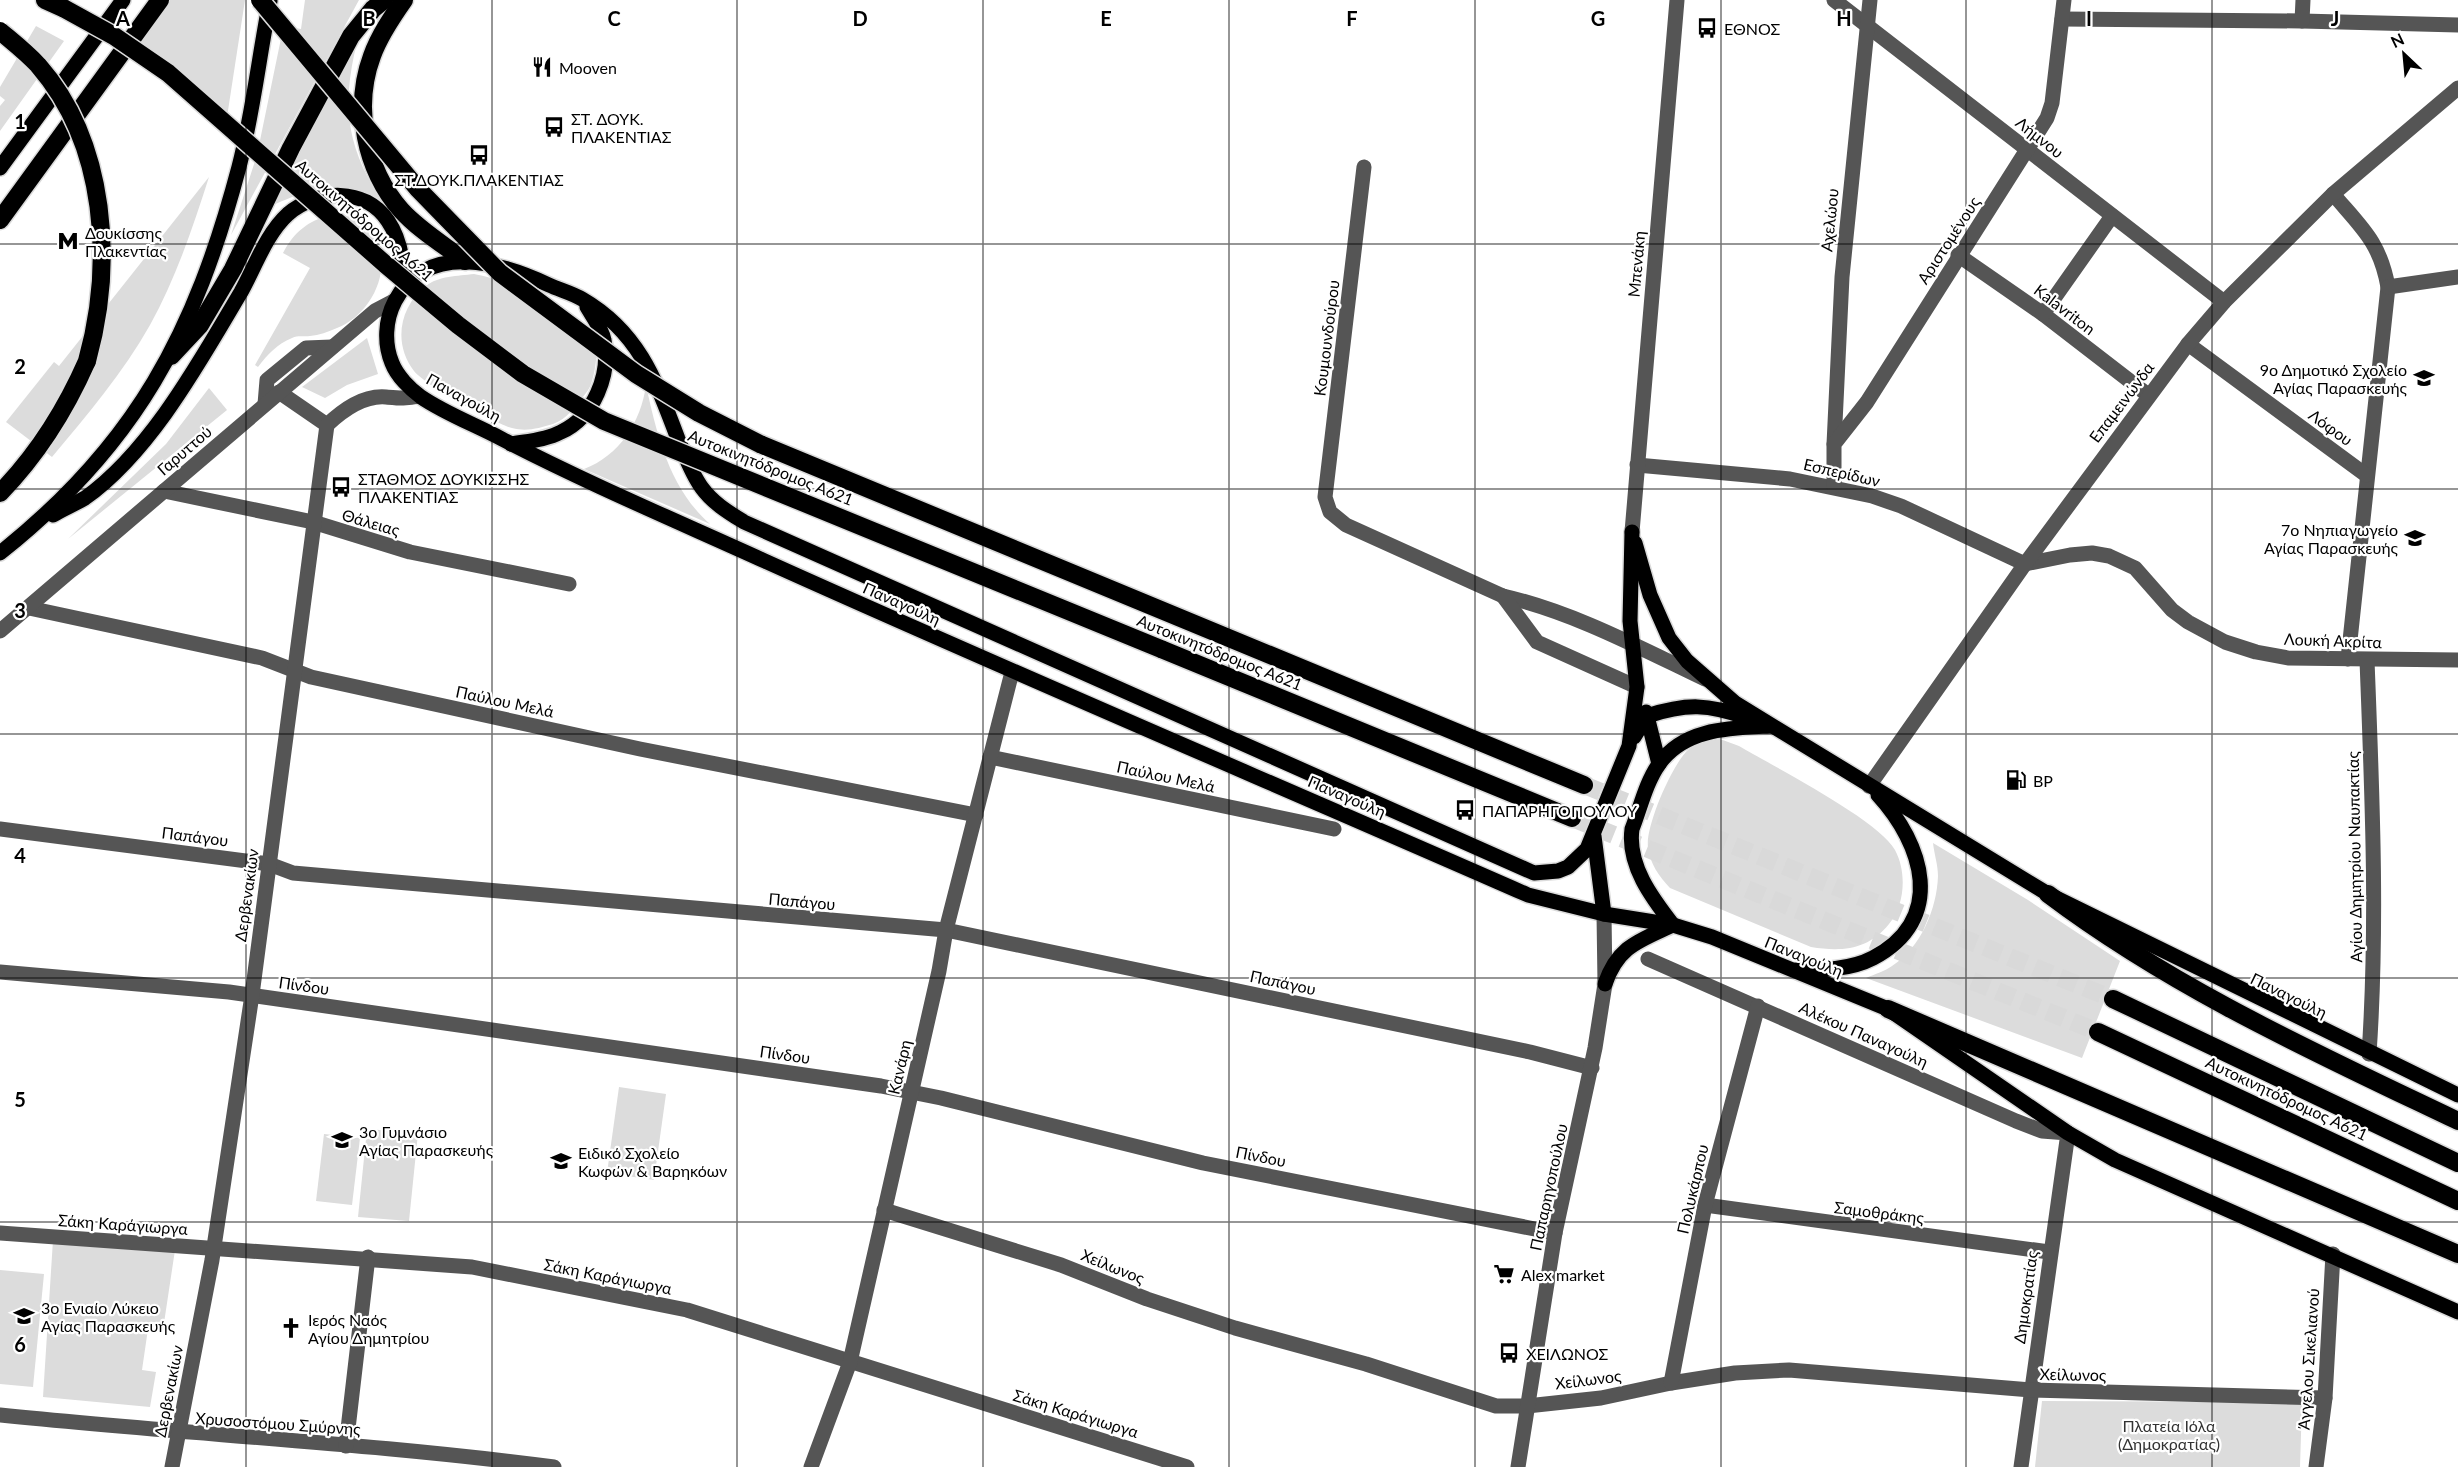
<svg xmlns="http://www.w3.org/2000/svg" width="2458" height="1467" viewBox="0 0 2458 1467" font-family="Lato,sans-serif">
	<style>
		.green { fill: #dcdcdc }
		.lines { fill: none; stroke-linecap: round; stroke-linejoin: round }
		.highway-tunnel { stroke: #d9d9d9; stroke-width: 18; stroke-dasharray: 18 9; stroke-linecap: butt }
		.major-casing { stroke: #dbdbdb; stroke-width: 18 }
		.highway-casing { stroke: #dbdbdb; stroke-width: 21 }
		.minor { stroke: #555; stroke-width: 15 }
		.major { stroke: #000; stroke-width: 15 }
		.highway { stroke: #000; stroke-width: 18 }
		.highway-bridge-casing { stroke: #dbdbdb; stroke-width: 21; stroke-linecap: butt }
		.highway-bridge { stroke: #000; stroke-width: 18 }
		.grid { fill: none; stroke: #000; stroke-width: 1.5; stroke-opacity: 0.55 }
		.labels { text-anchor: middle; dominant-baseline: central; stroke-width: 4.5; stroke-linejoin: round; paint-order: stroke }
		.poi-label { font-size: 16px; fill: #000; stroke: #fff; text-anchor: start }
		.street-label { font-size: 16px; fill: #000; stroke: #fff }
		.park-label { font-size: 16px; fill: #333; stroke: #fff }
		.grid-label { font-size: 20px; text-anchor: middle; font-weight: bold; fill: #000; stroke: #fff; stroke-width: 4.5; stroke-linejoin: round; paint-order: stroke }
	</style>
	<rect width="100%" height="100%" fill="#fff"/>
	<g class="green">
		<polygon points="166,0 245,0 227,117 138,39"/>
		<polygon points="305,0 359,0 231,235 257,155 285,19 290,20 289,27 301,29"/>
		<polygon points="36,26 64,41 0,131 0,106 5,100 0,96 0,87"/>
		<path d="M 357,42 C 340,112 348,149 386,209 C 374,203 361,194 348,190 C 323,182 289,198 267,208 Z"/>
		<path d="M 209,177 C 193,227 176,278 150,325 C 123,373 87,415 52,457 L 6,422 L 54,362 L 59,366 Z"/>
		<path d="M 330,215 C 347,215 364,217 374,234 C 394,268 372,314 337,328 C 328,332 319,335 310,336 C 304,337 298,335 292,338 C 277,344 268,354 258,367 L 255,365 L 310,268 L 283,253 C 294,232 308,221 330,215 Z"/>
		<path d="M 474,274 C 504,279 583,309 594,341 C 598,350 596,364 594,373 C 592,381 591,387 586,393 C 576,406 567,419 553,424 C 539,428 527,432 512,428 C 494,423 426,386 414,371 C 393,344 399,307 426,286 C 438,276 458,276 474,274 Z"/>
		<polygon points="367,338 378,374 347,385 325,398 302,387"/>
		<path d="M 646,385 C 657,436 670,489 710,524 L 584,469 C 619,456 641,422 646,385 Z"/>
		<polygon points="209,388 227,410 68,539 166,444"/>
		<path d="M 1720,739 L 1739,746 C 1773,766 1879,820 1895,850 C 1907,872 1905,905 1889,924 C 1868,950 1842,952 1811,947 L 1670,888 C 1659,876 1650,864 1648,847 C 1645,827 1673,762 1689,749 C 1698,742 1709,741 1720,739 Z"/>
		<path d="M 1933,843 L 2028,900 L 2120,961 L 2082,1058 L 1866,978 C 1875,974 1885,971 1892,966 C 1921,948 1937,908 1938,876 C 1938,865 1934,853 1933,843 Z"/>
		<polygon points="619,1087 666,1094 654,1180 607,1173"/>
		<polygon points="367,1129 418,1133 409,1221 358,1217"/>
		<polygon points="324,1134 360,1138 352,1205 316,1201"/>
		<polygon points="53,1240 175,1250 164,1323 149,1322 142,1370 156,1372 150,1407 43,1397"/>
		<polygon points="0,1270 44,1274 33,1387 0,1384"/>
		<polygon points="2042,1401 2302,1402 2300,1467 2035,1467"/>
	</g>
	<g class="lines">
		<g class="highway-tunnel">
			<polyline points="1584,785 2113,999"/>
			<polyline points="1572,818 2098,1032"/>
		</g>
		<g class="major-casing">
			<g id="major">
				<polyline points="0,168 123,0"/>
				<path d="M 511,444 C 528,441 546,440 561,432 C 594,417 611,374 604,340 C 602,329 593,317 587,307"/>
				<path d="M 53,515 C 63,509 75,504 85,498 C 151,451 200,361 241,292 C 255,267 266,234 288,214 C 317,189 365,187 388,221 C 401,240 404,265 404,287"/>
				<path d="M 1632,532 L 1630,621 L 1637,687 L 1629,746 L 1587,849 L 1568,867 L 1558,871 L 1534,873 L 744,522 C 728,512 713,503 702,488 C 691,473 685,455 678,439 C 656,381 639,332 582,299 C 572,293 560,290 549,285 C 500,262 427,241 395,301 C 385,320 384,344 392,363 C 397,376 410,389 421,397 C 446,414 476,425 502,439 C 589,484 679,522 767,562 C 1020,676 1275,784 1528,895 L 1604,914 L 1673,925 L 1712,937 L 1888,1009 L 2068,1133 L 2115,1160 L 2458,1312"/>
				<polyline points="1635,543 1650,595 1669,638 1687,661 1735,703 2048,894 2458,1095"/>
				<path d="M 0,553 C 136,445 195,333 239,167 C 253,113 259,56 270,1"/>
				<polyline points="1646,712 1659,764"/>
				<path d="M 1634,737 L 1647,716 C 1687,703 1708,704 1748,718"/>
				<polyline points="1594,836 1604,914"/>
				<path d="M 1673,925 C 1652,898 1627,865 1632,829 C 1640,809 1646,782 1659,764 C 1684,728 1731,728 1770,726"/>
				<path d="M 1796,970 C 1822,970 1850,970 1873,958 C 1947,919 1923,844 1878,795"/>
				<path d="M 1605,984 C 1618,946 1639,941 1673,925"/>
			</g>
		</g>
		<g class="highway-casing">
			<g id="highway">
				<polyline points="45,0 65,9"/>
				<path d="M 404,0 C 392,17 379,36 372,56 C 353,107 365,169 401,210 C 419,230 444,245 465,261"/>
				<polyline points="0,220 160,0"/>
				<polyline points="171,356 200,325 233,269 291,148 351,36 373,9 384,0"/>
				<polyline points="760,444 1584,785"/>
				<path d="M 0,493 C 38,454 65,411 87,361"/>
				<polyline points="1161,649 1572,818"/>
				<path d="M 2048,894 C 2174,989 2316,1053 2458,1121"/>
				<polyline points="2113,999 2458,1163"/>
				<polyline points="1888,1009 2458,1254"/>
				<polyline points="2098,1032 2458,1201"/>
			</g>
		</g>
		<g class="minor">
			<polyline points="1834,0 2224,302"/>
			<polyline points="2062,19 2302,21 2458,25"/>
			<polyline points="2302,21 2303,0"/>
			<path d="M 1364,167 L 1325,497 L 1330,512 L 1346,525 L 1503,596 C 1573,612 1640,648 1705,679"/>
			<path d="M 2333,194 C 2362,228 2380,242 2388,287 L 2348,659"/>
			<polyline points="1958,255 2043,314 2148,395"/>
			<polyline points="2388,287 2458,277"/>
			<polyline points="2043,314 2112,216"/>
			<polyline points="2188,344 2366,475"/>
			<polyline points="279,392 327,425"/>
			<polyline points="265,404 267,380 306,348 332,347"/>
			<polyline points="1834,444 1842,277 1870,0"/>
			<polyline points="1637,465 1790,479 1872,496 1901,506 2025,564 2070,555 2092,553 2109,556 2135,568 2172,610 2188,622 2225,642 2256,652 2288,658 2458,660"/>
			<polyline points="1834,486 1834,444 1867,402 2047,118 2052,103 2064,0"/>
			<polyline points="164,491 313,522 410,552 569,584"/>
			<polyline points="1632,532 1677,0"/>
			<polyline points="1503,596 1537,642 1637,687"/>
			<polyline points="29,608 262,658 311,677 640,749 976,815"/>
			<polyline points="0,631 375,311 394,301"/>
			<path d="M 2367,660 C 2372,792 2378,922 2369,1054"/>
			<polyline points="990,757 1334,829"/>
			<polyline points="1869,786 2025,564 2188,344 2224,302 2333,194 2458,88"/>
			<polyline points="0,829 269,864 293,873 946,930 1530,1052 1592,1068"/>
			<polyline points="1648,959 2016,1121 2042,1131 2068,1133 2021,1467"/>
			<polyline points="0,972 229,992 881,1086 941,1098 1203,1163 1555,1233"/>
			<polyline points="1705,1205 2049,1252"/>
			<polyline points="884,1210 1061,1265 1147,1299 1235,1328 1366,1364 1496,1406 1527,1406 1601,1398 1671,1383 1735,1373 1789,1370 2031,1390 2325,1398"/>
			<polyline points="0,1233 472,1267 687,1310 1187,1467"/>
			<polyline points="1671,1383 1705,1205 1758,1006"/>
			<path d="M 0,1415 C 184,1434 370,1443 554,1467"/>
			<polyline points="346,1446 368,1257"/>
			<path d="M 172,1467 L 212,1260 L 252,995 L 327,425 C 343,410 363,395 386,397 C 398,398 407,399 419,396"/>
			<polyline points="811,1467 850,1362 939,971 946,930 1012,672"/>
			<polyline points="1518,1467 1555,1233 1595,1048 1605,984 1604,914"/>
			<polyline points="2316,1467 2325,1398 2333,1254"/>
		</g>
		<use href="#major" class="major"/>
		<use href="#highway" class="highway"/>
		<g class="highway-bridge-casing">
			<g id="highway-bridge">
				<polyline points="260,0 418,189 500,273 636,374 699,413 760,444"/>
				<polyline points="65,9 114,36 168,73 385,264 458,325 523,374 604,421 1161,649"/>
				<path d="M 0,31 C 13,42 26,52 38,65 C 107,144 114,264 87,361"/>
			</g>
		</g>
		<use href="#highway-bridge" class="highway-bridge"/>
	</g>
	<path class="grid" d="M 246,0 L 246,1467M 492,0 L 492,1467M 737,0 L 737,1467M 983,0 L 983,1467M 1229,0 L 1229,1467M 1475,0 L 1475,1467M 1721,0 L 1721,1467M 1966,0 L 1966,1467M 2212,0 L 2212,1467M 0,244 L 2458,244M 0,489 L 2458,489M 0,734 L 2458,734M 0,978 L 2458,978M 0,1222 L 2458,1222"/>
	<defs>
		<g id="bus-bare" transform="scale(1.62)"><path d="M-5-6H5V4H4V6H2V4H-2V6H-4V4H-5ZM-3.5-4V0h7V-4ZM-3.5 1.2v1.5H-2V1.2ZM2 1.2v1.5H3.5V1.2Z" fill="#000" stroke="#fff" stroke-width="2.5" paint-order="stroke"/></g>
		<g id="restaurant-bare" transform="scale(1.62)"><path d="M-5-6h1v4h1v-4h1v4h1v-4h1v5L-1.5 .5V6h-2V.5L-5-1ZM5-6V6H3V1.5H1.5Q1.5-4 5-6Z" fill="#000" stroke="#fff" stroke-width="2.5" paint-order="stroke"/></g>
		<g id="metro-bare" transform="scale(1.62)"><path d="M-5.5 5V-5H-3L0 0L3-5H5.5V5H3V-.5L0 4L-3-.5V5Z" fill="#000" stroke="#fff" stroke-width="2.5" paint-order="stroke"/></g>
		<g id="school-bare" transform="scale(1.62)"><path d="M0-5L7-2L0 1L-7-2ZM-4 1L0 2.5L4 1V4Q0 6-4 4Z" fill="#000" stroke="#fff" stroke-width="2.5" paint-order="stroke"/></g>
		<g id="fuel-bare" transform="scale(1.62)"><path d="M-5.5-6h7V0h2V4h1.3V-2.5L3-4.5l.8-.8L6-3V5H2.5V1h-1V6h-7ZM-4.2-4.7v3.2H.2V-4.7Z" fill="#000" stroke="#fff" stroke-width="2.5" paint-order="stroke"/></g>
		<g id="supermarket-bare" transform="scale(1.62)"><path d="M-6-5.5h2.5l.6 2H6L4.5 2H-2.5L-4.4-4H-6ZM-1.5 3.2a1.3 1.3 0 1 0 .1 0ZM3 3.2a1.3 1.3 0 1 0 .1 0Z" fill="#000" stroke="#fff" stroke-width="2.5" paint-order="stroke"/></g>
		<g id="church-bare" transform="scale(1.62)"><path d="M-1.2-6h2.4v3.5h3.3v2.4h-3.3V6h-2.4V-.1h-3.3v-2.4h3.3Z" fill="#000" stroke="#fff" stroke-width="2.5" paint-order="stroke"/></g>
	</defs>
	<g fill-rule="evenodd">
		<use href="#bus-bare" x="1707" y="28"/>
		<use href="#restaurant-bare" x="542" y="67"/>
		<use href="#bus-bare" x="554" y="127"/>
		<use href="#bus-bare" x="479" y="155"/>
		<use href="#metro-bare" x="68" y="241"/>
		<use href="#school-bare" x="2424" y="378"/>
		<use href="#bus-bare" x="341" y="487"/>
		<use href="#school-bare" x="2415" y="538"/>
		<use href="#fuel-bare" x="2016" y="780"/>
		<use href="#bus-bare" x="1465" y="810"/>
		<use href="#school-bare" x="342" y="1140"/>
		<use href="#school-bare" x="561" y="1161"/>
		<use href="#supermarket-bare" x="1504" y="1274"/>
		<use href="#school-bare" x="24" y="1316"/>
		<use href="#church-bare" x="291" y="1328"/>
		<use href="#bus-bare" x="1509" y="1353"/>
	</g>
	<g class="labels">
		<g class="poi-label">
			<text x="1724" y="28">ΕΘΝΟΣ</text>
			<text x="559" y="67">Mooven</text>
			<text x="571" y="118">ΣΤ. ΔΟΥΚ.<tspan x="571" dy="18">ΠΛΑΚΕΝΤΙΑΣ</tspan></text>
			<text x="479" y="179" text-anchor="middle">ΣΤ.ΔΟΥΚ.ΠΛΑΚΕΝΤΙΑΣ</text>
			<text x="85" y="232">Δουκίσσης<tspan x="85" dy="18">Πλακεντίας</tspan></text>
			<text x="2407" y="369" text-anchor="end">9ο Δημοτικό Σχολείο<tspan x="2407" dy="18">Αγίας Παρασκευής</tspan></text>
			<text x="358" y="478">ΣΤΑΘΜΟΣ ΔΟΥΚΙΣΣΗΣ<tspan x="358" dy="18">ΠΛΑΚΕΝΤΙΑΣ</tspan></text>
			<text x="2398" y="529" text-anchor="end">7ο Νηπιαγωγείο<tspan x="2398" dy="18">Αγίας Παρασκευής</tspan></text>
			<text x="2033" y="780">BP</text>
			<text x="1482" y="810">ΠΑΠΑΡΗΓΟΠΟΥΛΟΥ</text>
			<text x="359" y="1131">3ο Γυμνάσιο<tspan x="359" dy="18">Αγίας Παρασκευής</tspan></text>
			<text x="578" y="1152">Ειδικό Σχολείο<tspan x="578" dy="18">Κωφών &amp; Βαρηκόων</tspan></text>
			<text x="1521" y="1274">Alex market</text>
			<text x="41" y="1307">3ο Ενιαίο Λύκειο<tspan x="41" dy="18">Αγίας Παρασκευής</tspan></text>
			<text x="308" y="1319">Ιερός Ναός<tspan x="308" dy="18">Αγίου Δημητρίου</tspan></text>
			<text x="1526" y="1353">ΧΕΙΛΩΝΟΣ</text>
		</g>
		<g class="street-label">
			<text transform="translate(2040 137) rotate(38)">Λήμνου</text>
			<text transform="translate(365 220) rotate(41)">Αυτοκινητόδρομος Α621</text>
			<text transform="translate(1829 220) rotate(-84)">Αχελώου</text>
			<text transform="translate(1948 240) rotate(-57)">Αριστομένους</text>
			<text transform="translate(1636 264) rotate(-85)">Μπενάκη</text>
			<text transform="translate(2065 309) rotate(37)">Kalavriton</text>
			<text transform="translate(1326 338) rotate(-83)">Κουμουνδούρου</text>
			<text transform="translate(464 397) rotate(29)">Παναγούλη</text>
			<text transform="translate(2121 402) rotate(-53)">Επαμεινώνδα</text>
			<text transform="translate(2331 427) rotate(36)">Λόφου</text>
			<text transform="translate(184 450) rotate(-41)">Γαρυττού</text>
			<text transform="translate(771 467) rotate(22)">Αυτοκινητόδρομος Α621</text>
			<text transform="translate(1842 472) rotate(13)">Εσπερίδων</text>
			<text transform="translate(371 522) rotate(16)">Θάλειας</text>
			<text transform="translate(902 603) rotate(24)">Παναγούλη</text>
			<text transform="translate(2333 640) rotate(2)">Λουκή Ακρίτα</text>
			<text transform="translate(1220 652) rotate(22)">Αυτοκινητόδρομος Α621</text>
			<text transform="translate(505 701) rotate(12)">Παύλου Μελά</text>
			<text transform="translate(1166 776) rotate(12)">Παύλου Μελά</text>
			<text transform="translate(1347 796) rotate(23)">Παναγούλη</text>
			<text transform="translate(195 836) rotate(7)">Παπάγου</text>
			<text transform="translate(2354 857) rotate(-91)">Αγίου Δημητρίου Ναυπακτίας</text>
			<text transform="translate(246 895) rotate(-82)">Δερβενακίων</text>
			<text transform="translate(802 901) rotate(5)">Παπάγου</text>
			<text transform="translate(1804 956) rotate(22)">Παναγούλη</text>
			<text transform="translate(1283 982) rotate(12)">Παπάγου</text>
			<text transform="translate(304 985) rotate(8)">Πίνδου</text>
			<text transform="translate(2289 995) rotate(26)">Παναγούλη</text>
			<text transform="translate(1864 1034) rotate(24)">Αλέκου Παναγούλη</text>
			<text transform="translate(785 1054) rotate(8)">Πίνδου</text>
			<text transform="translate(899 1067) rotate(-77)">Κανάρη</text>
			<text transform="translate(2287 1098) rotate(25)">Αυτοκινητόδρομος Α621</text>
			<text transform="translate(1261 1156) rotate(11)">Πίνδου</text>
			<text transform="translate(1548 1187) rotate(-78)">Παπαρηγοπούλου</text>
			<text transform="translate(1692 1189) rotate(-77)">Πολυκάρπου</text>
			<text transform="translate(1879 1212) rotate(7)">Σαμοθράκης</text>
			<text transform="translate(123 1224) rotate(4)">Σάκη Καράγιωργα</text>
			<text transform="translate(1113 1266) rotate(22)">Χείλωνος</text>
			<text transform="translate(608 1276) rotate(11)">Σάκη Καράγιωργα</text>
			<text transform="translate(2025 1297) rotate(-82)">Δημοκρατίας</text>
			<text transform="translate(2308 1359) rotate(-86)">Άγγελου Σικελιανού</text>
			<text transform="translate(2073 1374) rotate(1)">Χείλωνος</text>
			<text transform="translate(1588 1379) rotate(-7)">Χείλωνος</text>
			<text transform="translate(168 1391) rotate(-79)">Δερβενακίων</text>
			<text transform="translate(1076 1413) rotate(17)">Σάκη Καράγιωργα</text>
			<text transform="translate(278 1423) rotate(4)">Χρυσοστόμου Σμύρνης</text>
		</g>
		<g class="park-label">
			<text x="2169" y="1425">Πλατεία Ιόλα<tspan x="2169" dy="18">(Δημοκρατίας)</tspan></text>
		</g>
	</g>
	<g class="grid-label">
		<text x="123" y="26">A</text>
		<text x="369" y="26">B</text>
		<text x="614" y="26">C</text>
		<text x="860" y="26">D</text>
		<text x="1106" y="26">E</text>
		<text x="1352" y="26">F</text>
		<text x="1598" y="26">G</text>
		<text x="1844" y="26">H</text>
		<text x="2089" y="26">I</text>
		<text x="2335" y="26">J</text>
		<text x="20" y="129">1</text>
		<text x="20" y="374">2</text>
		<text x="20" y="618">3</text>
		<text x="20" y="863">4</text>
		<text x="20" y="1107">5</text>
		<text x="20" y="1352">6</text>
	</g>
	<g transform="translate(2404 54) rotate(334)" stroke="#ffffff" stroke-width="4.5" paint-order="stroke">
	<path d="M0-4.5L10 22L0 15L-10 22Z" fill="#000000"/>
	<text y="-9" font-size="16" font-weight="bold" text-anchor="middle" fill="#000000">N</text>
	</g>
</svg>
